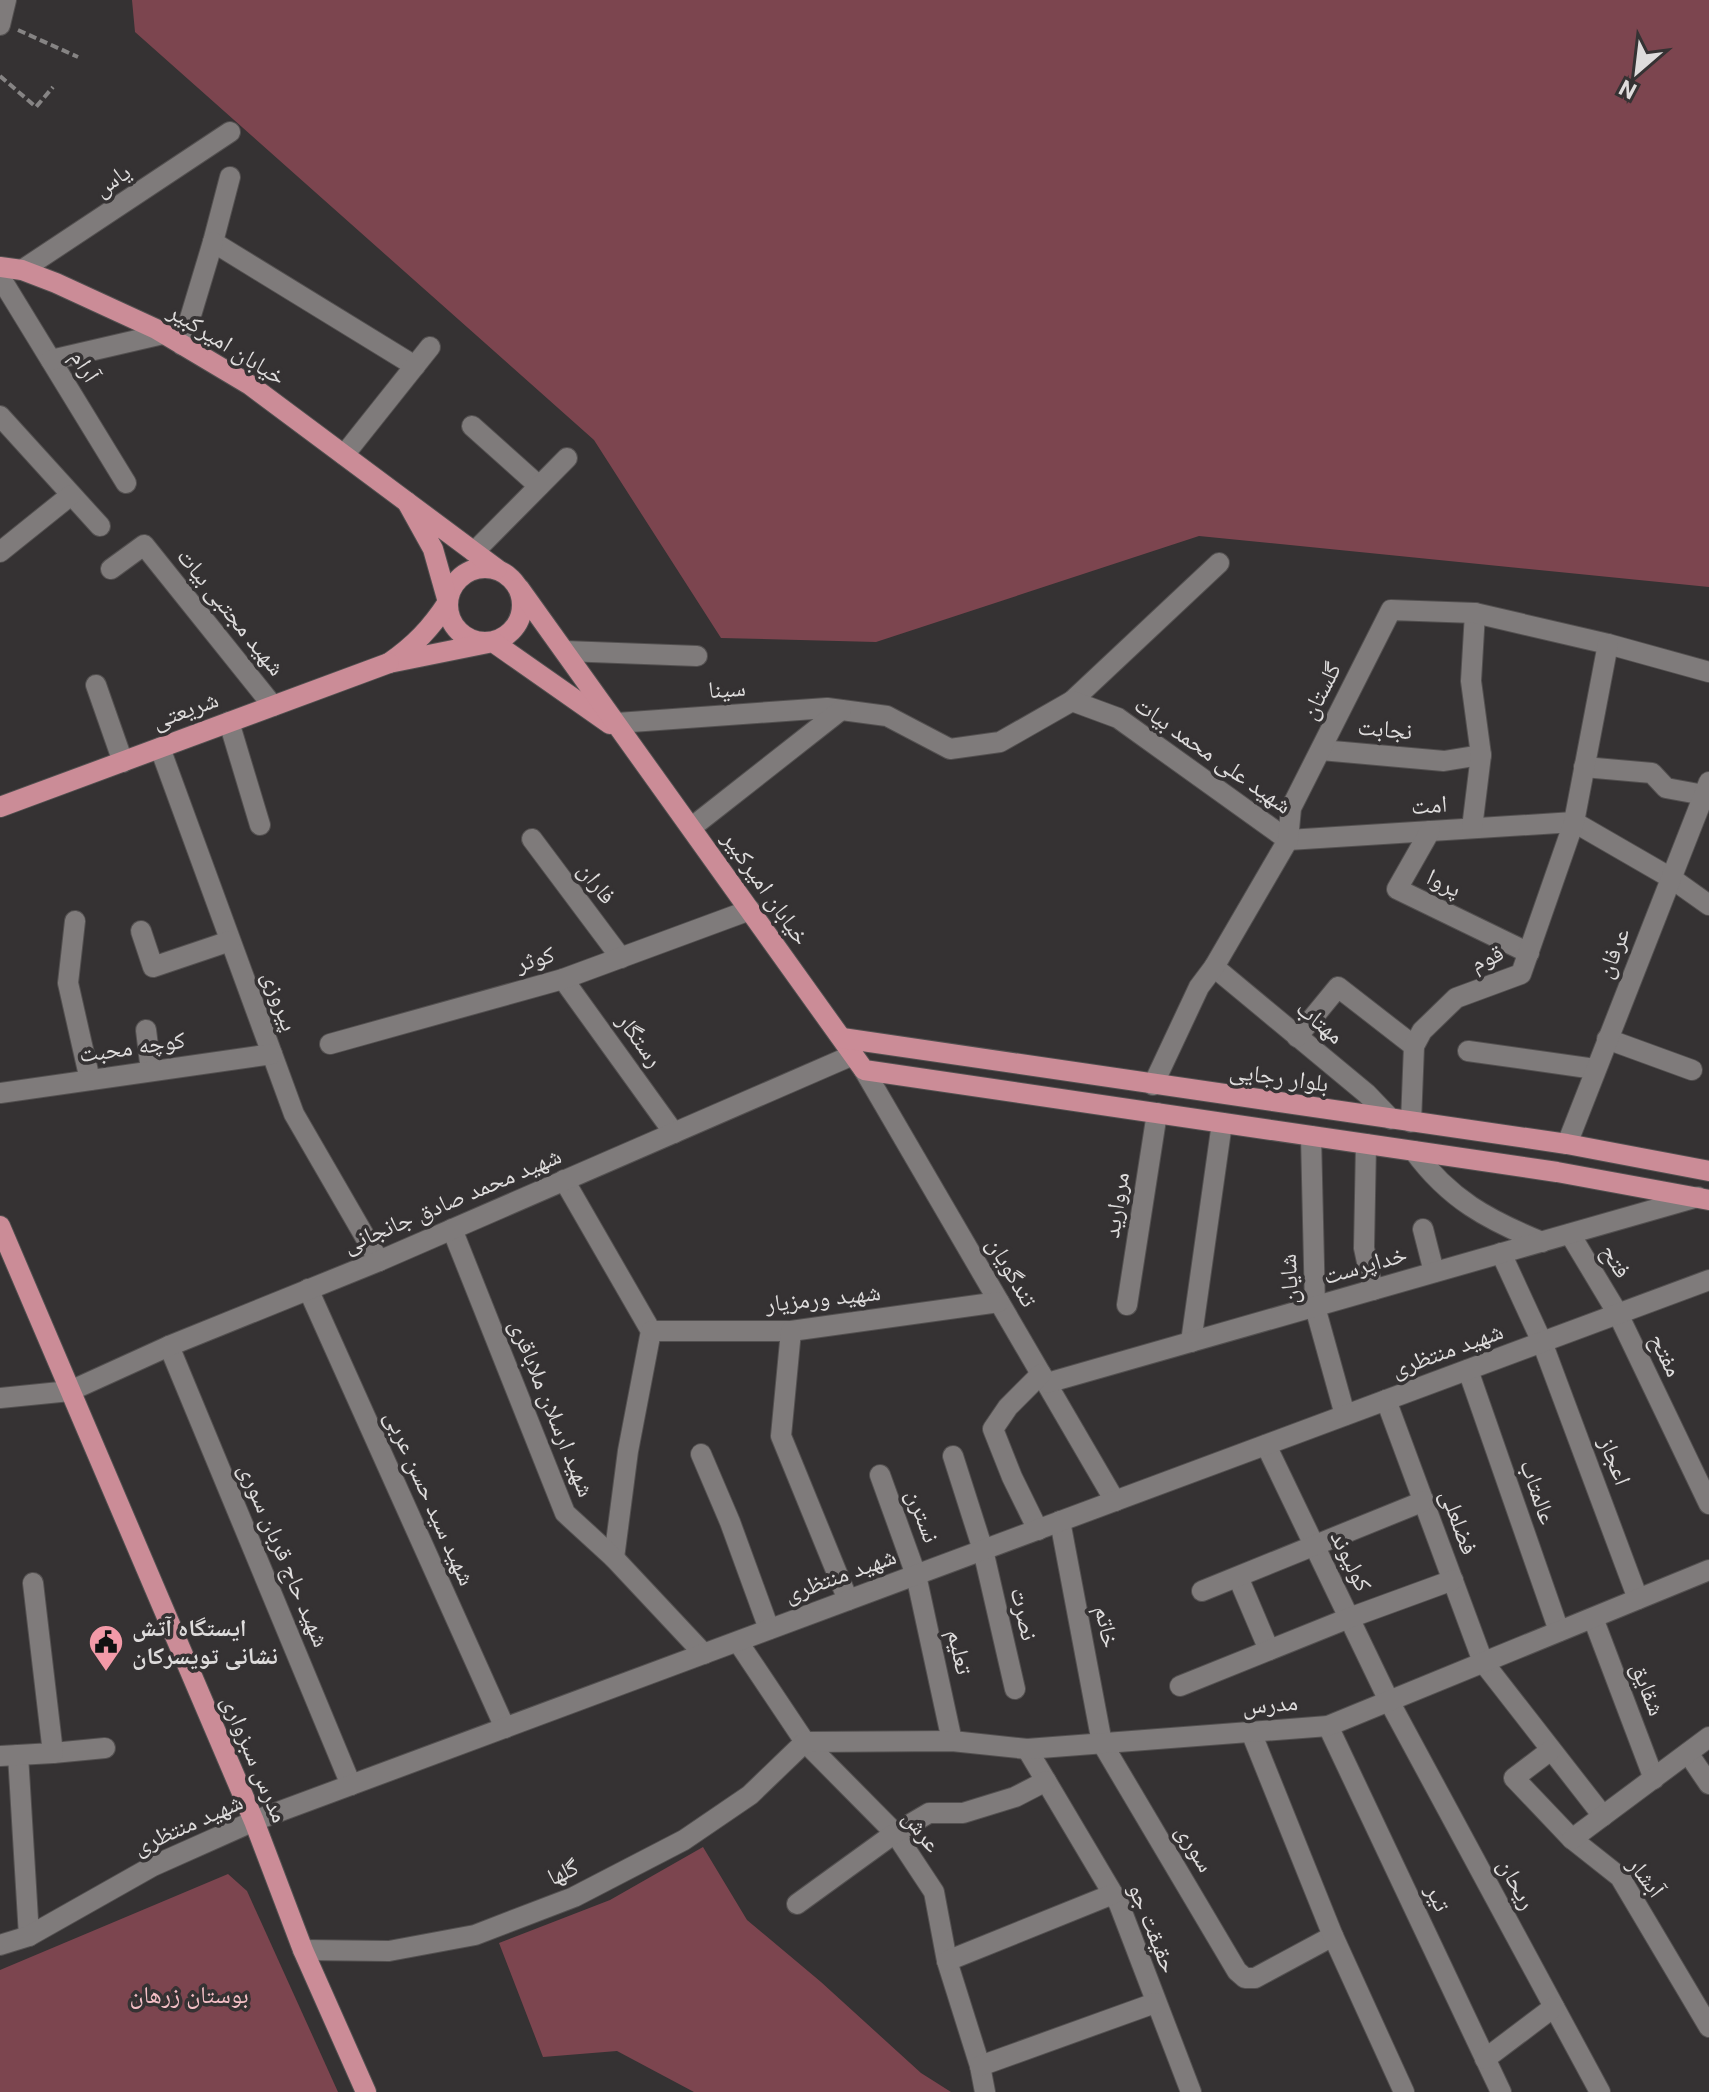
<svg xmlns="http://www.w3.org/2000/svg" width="1709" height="2092" viewBox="0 0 1709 2092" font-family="Roboto,'Noto Naskh Arabic',sans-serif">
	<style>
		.green { fill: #7c454f }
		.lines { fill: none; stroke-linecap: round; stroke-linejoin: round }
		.minor-casing { stroke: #535050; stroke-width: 22 }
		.major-casing { stroke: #535050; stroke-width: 22 }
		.path { stroke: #868484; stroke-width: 4; stroke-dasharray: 8 4; stroke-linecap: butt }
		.minor { stroke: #7f7b7b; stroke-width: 20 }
		.major { stroke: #cb8c97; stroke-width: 20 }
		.labels { text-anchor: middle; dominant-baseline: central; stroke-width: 7; stroke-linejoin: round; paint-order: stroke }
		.street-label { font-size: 24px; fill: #dedcdc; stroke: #353233 }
		.poi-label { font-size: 24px; font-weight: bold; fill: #dedcdc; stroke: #353233; text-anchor: start }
		.park-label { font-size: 24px; fill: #f5c0c7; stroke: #353233 }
	</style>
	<rect width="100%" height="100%" fill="#353233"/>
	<g class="green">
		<polygon points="132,0 1709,0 1709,587 1199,536 876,642 721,638 594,440 135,32"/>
		<polygon points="703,1847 747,1920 821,1982 921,2073 951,2092 694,2092 617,2051 543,2057 499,1943 610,1900"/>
		<polygon points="228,1874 247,1891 338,2092 0,2092 0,1970"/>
	</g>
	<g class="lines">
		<g class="minor-casing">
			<g id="minor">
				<polyline points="0,25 6,0"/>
				<polyline points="230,177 213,242 415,366"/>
				<polyline points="22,270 230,132"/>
				<polyline points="0,277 126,483"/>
				<polyline points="182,345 213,242"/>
				<polyline points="51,360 163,334"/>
				<polyline points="0,416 100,526"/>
				<polyline points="472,426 539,486"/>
				<polyline points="344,455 430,347"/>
				<polyline points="0,552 71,495"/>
				<polyline points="474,552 567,458"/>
				<polyline points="111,569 144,545 273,706"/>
				<polyline points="565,651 697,656"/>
				<polyline points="96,685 123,762"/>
				<polyline points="1072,701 1219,563"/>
				<polyline points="229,722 260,825"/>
				<polyline points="617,723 827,708 887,716 950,749 1000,742 1072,701 1118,718 1288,840 1574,822 1671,878 1709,905"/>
				<polyline points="160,748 294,1114 379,1261"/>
				<polyline points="1321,750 1444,761 1481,755"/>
				<polyline points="1584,767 1652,773 1666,788 1704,795"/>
				<polyline points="692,827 841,710"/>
				<polyline points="1472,828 1481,755 1471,681 1475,613"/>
				<polyline points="1430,831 1397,889 1529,953"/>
				<polyline points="532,839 621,958"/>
				<polyline points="75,921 68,983 90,1080"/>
				<polyline points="141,931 153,967 230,941"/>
				<polyline points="1214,967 1367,1094 1391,1119"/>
				<polyline points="563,979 674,1133"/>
				<polyline points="146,1030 151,1071"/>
				<polyline points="1297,1037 1338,987 1414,1046"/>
				<polyline points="1607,1039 1692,1070"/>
				<polyline points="330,1044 563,979 750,910"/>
				<polyline points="1468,1051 1595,1069"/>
				<polyline points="864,1070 1115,1501"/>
				<polyline points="1153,1085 1199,987 1214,967 1288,840 1291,808 1391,610 1475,613 1608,644 1709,672"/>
				<polyline points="0,1093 272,1054"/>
				<polyline points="1411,1122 1414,1046 1422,1031 1456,998 1521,974 1574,822 1608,644"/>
				<polyline points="1311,1136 1315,1307 1345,1415"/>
				<polyline points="1366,1144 1364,1248 1373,1290"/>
				<polyline points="1567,1144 1709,782"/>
				<path d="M 1414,1151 C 1449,1199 1488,1220 1542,1242"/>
				<polyline points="564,1180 651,1331 628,1451 614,1558"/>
				<polyline points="452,1229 565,1513 614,1558 704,1654"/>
				<polyline points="1423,1229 1434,1272"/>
				<polyline points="1570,1234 1618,1314 1709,1504"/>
				<polyline points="1501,1253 1542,1342 1638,1599"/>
				<polyline points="308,1289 505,1728"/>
				<polyline points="1127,1305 1157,1113"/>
				<polyline points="651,1331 791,1331 999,1302"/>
				<polyline points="791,1331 781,1436 848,1600"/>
				<polyline points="1191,1342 1222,1123"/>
				<polyline points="169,1346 351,1785"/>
				<polyline points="1468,1370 1559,1631"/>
				<polyline points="1047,1383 1698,1197"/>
				<polyline points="0,1398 70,1391 169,1346 379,1261 853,1055"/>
				<polyline points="1386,1400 1483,1662 1603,1816"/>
				<polyline points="1266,1445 1389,1701 1600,2092"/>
				<polyline points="701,1454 730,1522 769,1629"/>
				<polyline points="953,1456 983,1550 1015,1689"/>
				<polyline points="880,1475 916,1575 952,1741"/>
				<polyline points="1060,1521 1102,1743 1237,1971 1245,1978 1255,1978 1333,1936"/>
				<polyline points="1038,1530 1012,1477 993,1429 1008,1407 1041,1374"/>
				<polyline points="1238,1577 1269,1650"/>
				<polyline points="1202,1591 1424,1501"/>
				<polyline points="1593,1618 1654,1779"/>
				<polyline points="738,1642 805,1742 895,1833 934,1892 947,1961 980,2066 985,2092"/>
				<polyline points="1180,1686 1349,1618 1453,1580"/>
				<polyline points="1328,1726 1501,2092"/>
				<polyline points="1251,1732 1333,1936 1404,2092"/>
				<polyline points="1027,1749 1119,1904 1191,2092"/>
				<polyline points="1551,1750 1514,1778 1572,1839 1620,1877 1709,2027"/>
				<polyline points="53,1753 105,1748"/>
				<polyline points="1688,1753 1709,1784"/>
				<polyline points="18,1755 29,1936"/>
				<polyline points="0,1756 53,1753 33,1583"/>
				<polyline points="1572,1839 1709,1737"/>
				<polyline points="797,1904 895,1833 929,1813 963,1813 1015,1797 1046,1781"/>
				<polyline points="0,1945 29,1936 153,1866 254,1821 1709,1280"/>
				<polyline points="303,1950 389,1951 475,1935 574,1897 684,1840 750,1795 805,1742 952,1741 1027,1749 1328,1726 1709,1570"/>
				<polyline points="947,1961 1113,1894"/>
				<polyline points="1485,2059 1554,2007"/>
				<polyline points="980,2066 1155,2003"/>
			</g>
		</g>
		<g class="major-casing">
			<g id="major">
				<polyline points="0,267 22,270 56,283 156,329 250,385 407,502"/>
				<circle cx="485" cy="605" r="37"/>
				<path d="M 497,569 L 407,502 L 433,549 L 448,602 C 431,628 415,645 389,663 L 493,642 L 610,724"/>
				<polyline points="519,588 864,1070 1557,1172 1709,1200"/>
				<polyline points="0,807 389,663"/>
				<polyline points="842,1038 1567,1144 1709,1171"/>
				<polyline points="0,1226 254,1821 303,1950 366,2092"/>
			</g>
		</g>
		<g class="path">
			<polyline points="18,30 78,57"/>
			<polyline points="0,76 36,107 53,87"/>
		</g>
		<use href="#minor" class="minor"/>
		<use href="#major" class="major"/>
	</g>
	<defs>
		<g id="civic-pin" transform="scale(1.8)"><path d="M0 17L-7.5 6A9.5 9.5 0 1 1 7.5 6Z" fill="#f39aa8" stroke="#353233"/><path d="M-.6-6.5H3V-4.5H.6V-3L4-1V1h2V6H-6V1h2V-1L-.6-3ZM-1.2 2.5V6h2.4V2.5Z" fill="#111"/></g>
	</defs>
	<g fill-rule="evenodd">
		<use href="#civic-pin" x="106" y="1642"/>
	</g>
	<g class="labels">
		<g class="street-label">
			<text transform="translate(112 180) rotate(-34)">یاس</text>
			<text transform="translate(227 344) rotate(32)">خیابان امیرکبیر</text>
			<text transform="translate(85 366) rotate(58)">آرام</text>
			<text transform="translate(231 612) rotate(51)">شهید مجتبی بیات</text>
			<text transform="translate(727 689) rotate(-4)">سینا</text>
			<text transform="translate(1321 691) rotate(-63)">گلستان</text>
			<text transform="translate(185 710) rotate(-20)">شریعتی</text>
			<text transform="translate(1385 729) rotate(5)">نجابت</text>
			<text transform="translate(1213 755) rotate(35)">شهید علی محمد بیات</text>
			<text transform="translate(1429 805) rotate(-4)">امت</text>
			<text transform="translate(597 883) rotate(53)">فاران</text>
			<text transform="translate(1444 883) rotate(26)">پروا</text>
			<text transform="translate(766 888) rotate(55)">خیابان امیرکبیر</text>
			<text transform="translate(1613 953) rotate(-68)">عرفان</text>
			<text transform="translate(1487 958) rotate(-23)">قوم</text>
			<text transform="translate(535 959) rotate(-16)">کوثر</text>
			<text transform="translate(280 1001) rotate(70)">پیروزی</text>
			<text transform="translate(1320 1022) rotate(40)">مهتاب</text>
			<text transform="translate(640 1040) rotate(54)">رستگار</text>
			<text transform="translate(132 1047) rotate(-8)">کوچه محبت</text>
			<text transform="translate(1279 1077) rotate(8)">بلوار رجایی</text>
			<text transform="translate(452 1200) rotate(-23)">شهید محمد صادق جانجانی</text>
			<text transform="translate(1116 1205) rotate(-81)">مروارید</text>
			<text transform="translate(1616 1261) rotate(59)">فتح</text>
			<text transform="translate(1365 1265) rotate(-16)">خداپرست</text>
			<text transform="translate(1012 1272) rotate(60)">تندگویان</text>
			<text transform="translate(1289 1279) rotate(-93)">شایان</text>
			<text transform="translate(823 1298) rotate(-6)">شهید ورمزیار</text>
			<text transform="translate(1447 1350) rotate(-20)">شهید منتظری</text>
			<text transform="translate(1666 1355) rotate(64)">مفتح</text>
			<text transform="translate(552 1408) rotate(68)">شهید ارسلان ملاباقری</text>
			<text transform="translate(1615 1461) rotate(69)">اعجاز</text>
			<text transform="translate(1538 1492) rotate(71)">عالمتاب</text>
			<text transform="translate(430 1498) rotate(66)">شهید سید حسن عربی</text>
			<text transform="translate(923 1516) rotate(70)">نسترن</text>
			<text transform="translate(1459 1522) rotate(70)">فضلعلی</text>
			<text transform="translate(284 1555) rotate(67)">شهید حاج قربان سوری</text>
			<text transform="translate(1351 1561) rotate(64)">کولیوند</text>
			<text transform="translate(840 1575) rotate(-20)">شهید منتظری</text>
			<text transform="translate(1024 1614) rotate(77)">نصرت</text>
			<text transform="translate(1107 1627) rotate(79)">خاتم</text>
			<text transform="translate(960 1652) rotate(78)">تعلیم</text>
			<text transform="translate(1648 1689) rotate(69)">شقایق</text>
			<text transform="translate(1270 1704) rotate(-4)">مدرس</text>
			<text transform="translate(255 1759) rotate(67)">مدرس سبزواری</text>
			<text transform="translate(188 1824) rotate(-24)">شهید منتظری</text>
			<text transform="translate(922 1831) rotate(53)">عرش</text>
			<text transform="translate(1195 1848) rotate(59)">سوری</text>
			<text transform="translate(563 1872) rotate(-24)">گلها</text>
			<text transform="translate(1646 1877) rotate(53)">آبشار</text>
			<text transform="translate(1517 1884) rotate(62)">ریحان</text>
			<text transform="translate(1438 1898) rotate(65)">تیر</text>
			<text transform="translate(1153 1928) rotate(68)">حقیقت جو</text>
		</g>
		<g class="poi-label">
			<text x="132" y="1628">ایستگاه آتش<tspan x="132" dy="28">نشانی تویسرکان</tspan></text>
		</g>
		<g class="park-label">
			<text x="189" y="1995">بوستان زرهان</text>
		</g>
	</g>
	<g transform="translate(1637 72) rotate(208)" stroke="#353233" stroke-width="6" paint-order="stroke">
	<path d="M0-6L14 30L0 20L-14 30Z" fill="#dedcdc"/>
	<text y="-12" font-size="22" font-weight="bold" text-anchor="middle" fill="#dedcdc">N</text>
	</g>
</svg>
